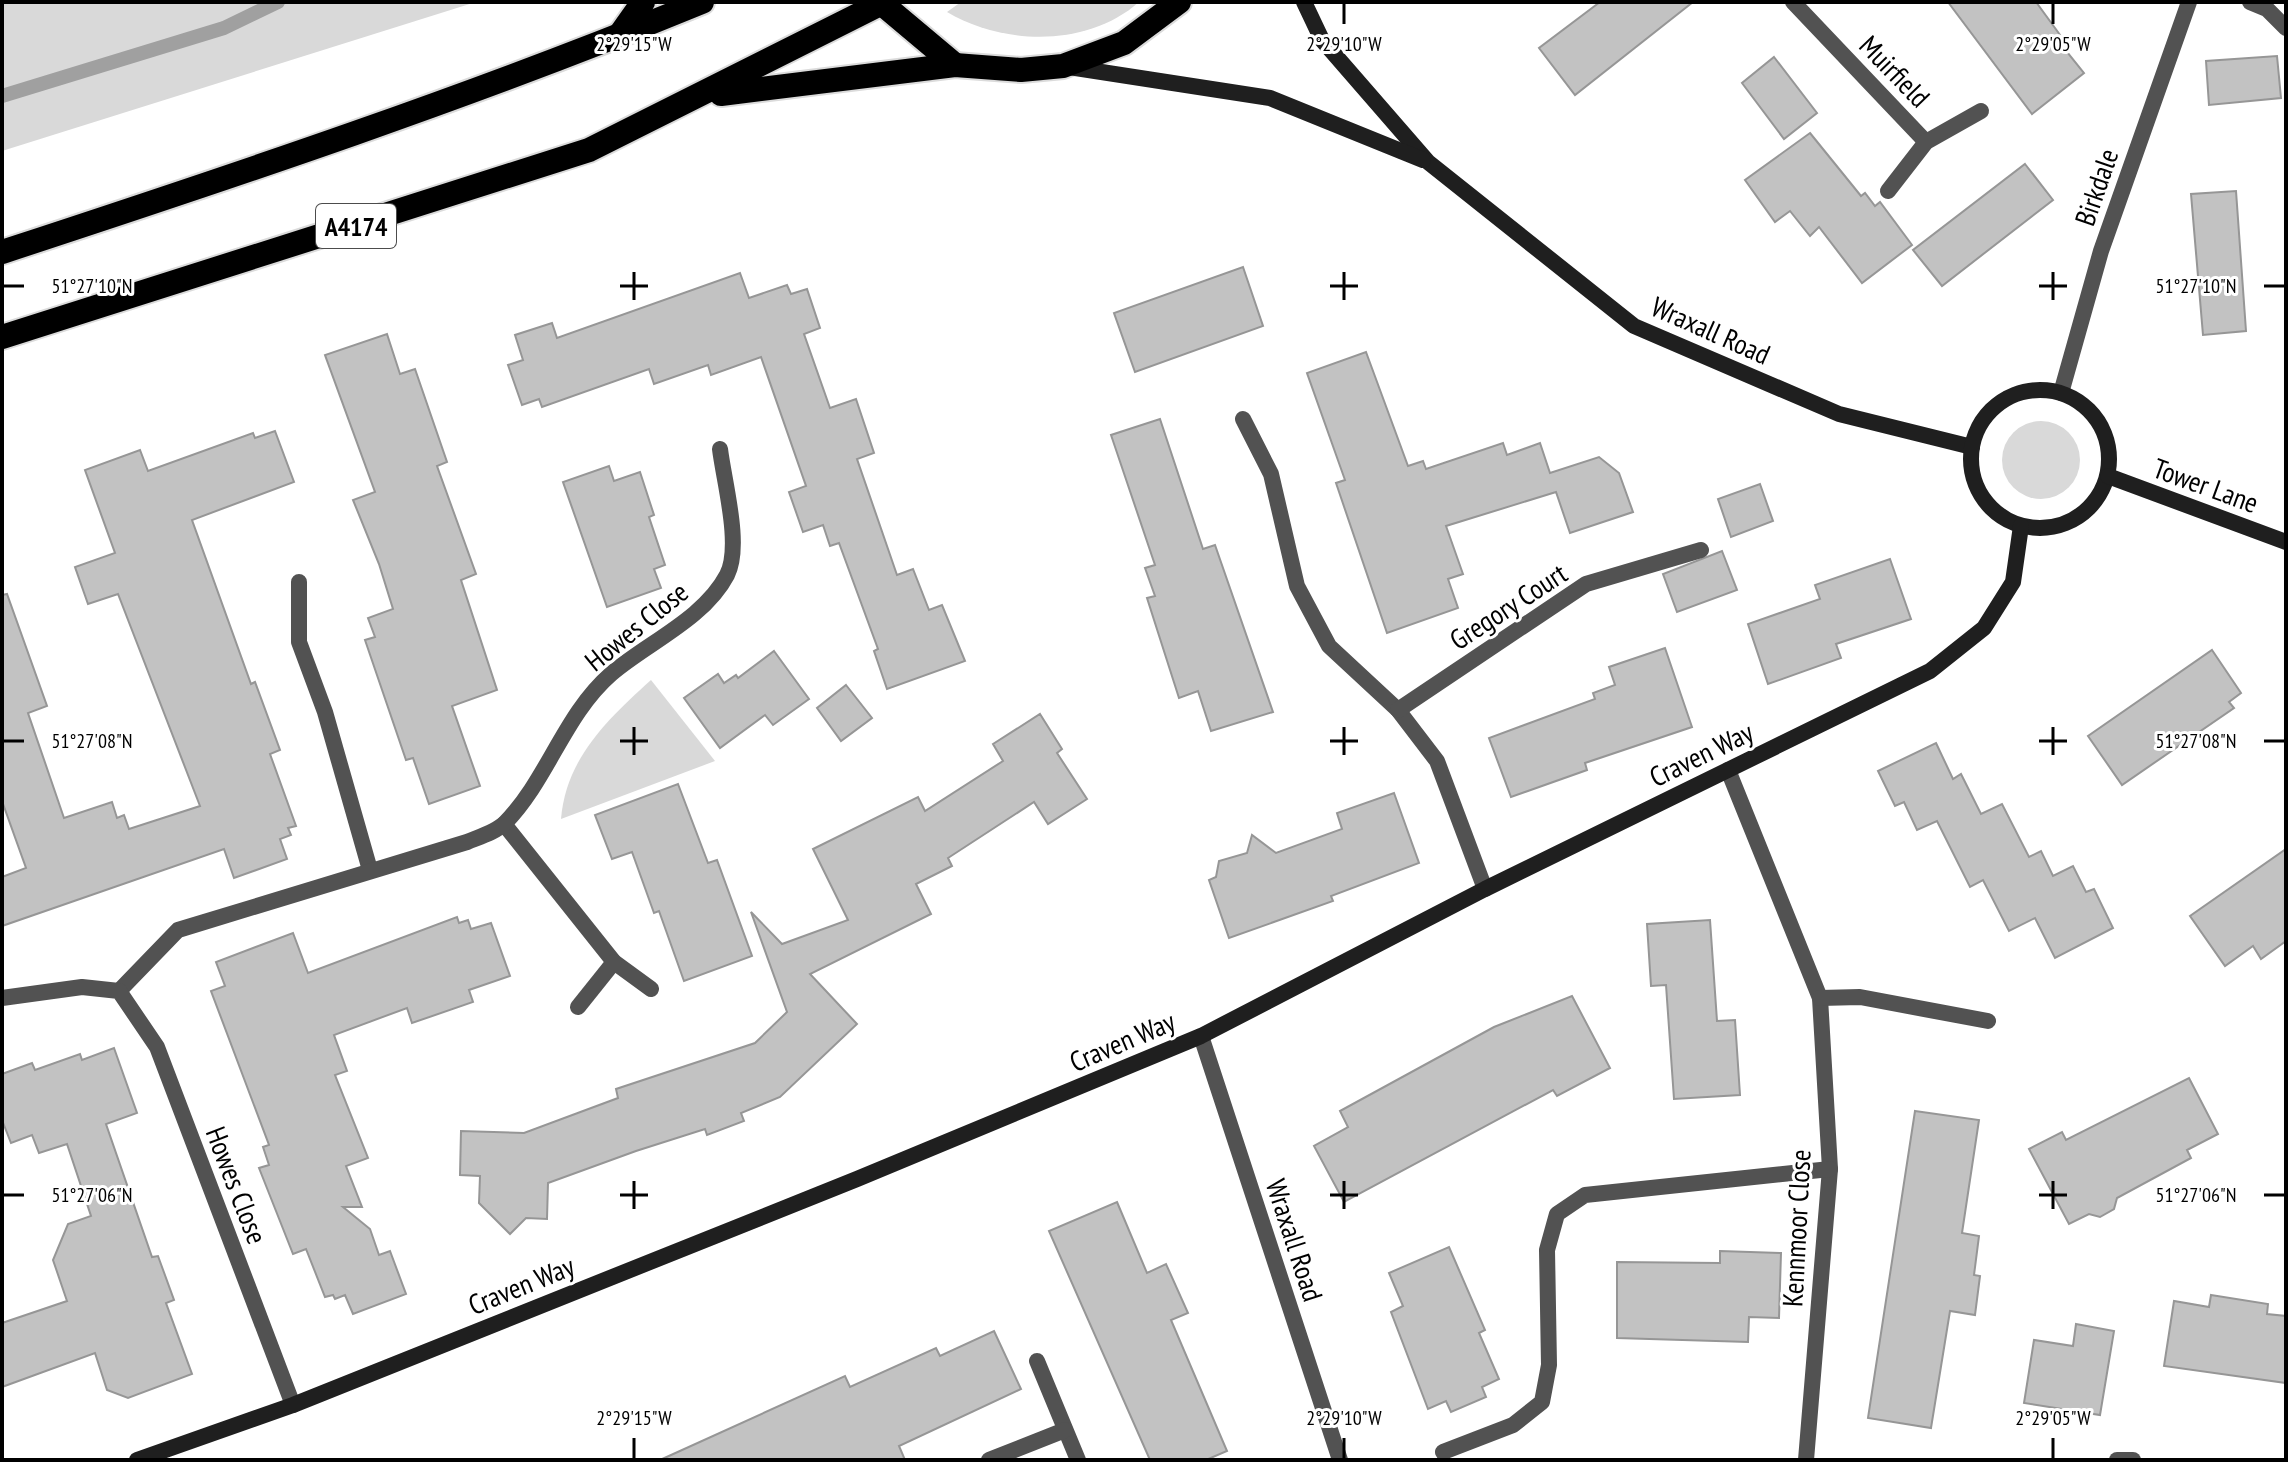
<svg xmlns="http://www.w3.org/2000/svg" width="2288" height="1462" viewBox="0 0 2288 1462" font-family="'PT Sans Narrow',sans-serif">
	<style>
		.green { fill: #d9d9d9 }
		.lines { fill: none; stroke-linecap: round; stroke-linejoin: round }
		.stream { stroke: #a0a0a0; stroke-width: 14 }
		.building { fill: #c2c2c2; stroke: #969696; stroke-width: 2 }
		.highway-casing { stroke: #dbdbdb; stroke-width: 28 }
		.street { stroke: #525252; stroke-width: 16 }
		.secondary { stroke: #1f1f1f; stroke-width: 16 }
		.highway { stroke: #000; stroke-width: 24 }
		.ticks { fill: none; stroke: #000; stroke-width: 3 }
		.labels { text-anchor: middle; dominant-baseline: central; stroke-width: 6; stroke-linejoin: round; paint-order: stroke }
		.shield { fill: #fff; stroke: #4c4c4c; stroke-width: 2 }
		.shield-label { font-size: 26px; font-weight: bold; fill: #000 }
		.street-label { font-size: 28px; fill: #000; stroke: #fff }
		.ticks-label { font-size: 20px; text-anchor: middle; fill: #000; stroke: #fff; stroke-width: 6; stroke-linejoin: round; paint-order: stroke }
	</style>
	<rect width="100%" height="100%" fill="#fff"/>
	<g class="green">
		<polygon points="2,2 476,2 2,151"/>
		<path d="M 961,2 L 1139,2 C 1087,48 1003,45 947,12 Z"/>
		<circle cx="2041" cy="460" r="39"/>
		<path d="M 651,680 L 715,761 L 561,819 C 566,758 608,719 651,680 Z"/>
	</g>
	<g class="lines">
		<polyline class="stream" points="2,96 224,28 278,2"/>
	</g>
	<g class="building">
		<polygon points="1600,2 1693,2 1575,95 1539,48"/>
		<polygon points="1948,2 2036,2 2063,39 2059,42 2084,73 2032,114"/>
		<polygon points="2277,56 2281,98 2209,105 2206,61"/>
		<polygon points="1774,57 1817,113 1784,139 1742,83"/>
		<polygon points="1810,133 1861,196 1865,193 1875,206 1880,202 1912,245 1862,283 1819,227 1810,236 1790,211 1775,222 1745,180"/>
		<polygon points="2025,164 2053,200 1942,286 1913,250"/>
		<polygon points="2236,191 2246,331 2203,335 2191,194"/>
		<polygon points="1243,267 1263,326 1135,372 1114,313"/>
		<polygon points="740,273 749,298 787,285 791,294 807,289 820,328 804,334 830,408 856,399 874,453 857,459 897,575 913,569 929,610 942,605 965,661 887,689 874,651 878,649 839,543 830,546 823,525 803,532 789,492 806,486 761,357 711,375 708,365 654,384 649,369 542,407 539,399 522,405 508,365 523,360 515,335 552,323 557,338"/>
		<polygon points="387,334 400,374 415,369 447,462 437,466 476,574 461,580 497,690 452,706 480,786 429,804 413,758 406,760 365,640 375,637 368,618 393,609 379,564 353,500 375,492 325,355"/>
		<polygon points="1366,352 1408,466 1423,461 1426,469 1503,443 1507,455 1540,443 1550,473 1599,457 1619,473 1633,512 1570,533 1556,492 1446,526 1463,574 1448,579 1458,608 1387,633 1336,483 1345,480 1307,373"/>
		<polygon points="1160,419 1203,549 1215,545 1273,712 1211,731 1198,691 1179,698 1147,598 1155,596 1145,568 1155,565 1111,435"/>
		<polygon points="275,431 294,482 192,520 251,684 255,682 280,750 270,754 296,826 288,828 291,835 280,839 287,859 234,878 224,849 2,926 2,877 26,868 2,801 2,595 7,594 47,706 28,713 64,818 112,802 117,818 124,815 129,829 200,806 118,594 88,604 75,567 115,553 85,470 140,450 148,471 253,433 255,438"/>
		<polygon points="609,466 614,481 640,472 654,515 649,517 665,565 654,569 661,588 607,607 563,482"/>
		<polygon points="1760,484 1773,521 1731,537 1718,499"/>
		<polygon points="1722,551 1737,590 1677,612 1663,574"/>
		<polygon points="1890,559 1911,619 1836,644 1841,658 1768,684 1748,624 1820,599 1815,585"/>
		<polygon points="1665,648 1692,727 1585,763 1587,770 1511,797 1489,738 1595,699 1593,693 1615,685 1609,667"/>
		<polygon points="2212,650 2241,693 2229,702 2234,708 2122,785 2088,736"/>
		<polygon points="774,651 809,699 773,725 765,715 720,748 684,698 718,674 724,683 736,675 738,678"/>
		<polygon points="846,685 872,718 841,741 817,708"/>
		<polygon points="1040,714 1062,749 1057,753 1087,799 1048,824 1034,802 948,858 952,866 916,884 931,914 810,974 857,1024 780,1097 741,1113 744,1121 707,1135 705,1129 636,1151 548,1183 547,1219 526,1218 510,1234 479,1203 480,1176 460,1175 461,1131 524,1133 618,1098 616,1089 755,1043 787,1012 751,912 782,944 848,920 813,849 918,797 925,811 1003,761 993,744"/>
		<polygon points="1936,743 1953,779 1961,774 1981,814 2002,804 2029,857 2041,851 2053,876 2073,866 2086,892 2094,889 2113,928 2055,958 2035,918 2009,931 1983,880 1970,887 1937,821 1917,830 1904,802 1895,806 1878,771"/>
		<polygon points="678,784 708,863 717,860 752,956 684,981 659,911 654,913 632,852 612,859 595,815"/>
		<polygon points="1394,793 1419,863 1331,896 1333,901 1229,938 1209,880 1216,877 1219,861 1247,853 1252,835 1276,853 1342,829 1337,813"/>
		<polygon points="2286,849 2286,941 2261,959 2253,946 2225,966 2190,916"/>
		<polygon points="457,917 459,923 468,920 471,929 491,923 510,976 469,990 473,1002 412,1023 407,1008 334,1035 347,1071 335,1075 368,1158 346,1166 362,1207 343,1207 370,1229 379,1255 390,1251 406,1294 353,1314 345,1295 335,1299 333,1295 325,1297 306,1249 293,1254 259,1168 269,1165 263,1147 269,1145 211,991 225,986 216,962 293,933 308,973"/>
		<polygon points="1710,920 1717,1021 1735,1020 1740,1095 1674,1099 1666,985 1651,986 1647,924"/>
		<polygon points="1572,996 1610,1068 1557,1096 1553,1090 1344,1202 1314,1146 1348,1127 1340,1111 1494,1027"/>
		<polygon points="114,1048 137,1113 106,1124 152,1257 158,1256 174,1300 166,1303 192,1374 128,1398 107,1390 95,1353 2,1387 2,1323 67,1301 53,1260 68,1224 91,1216 67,1144 39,1153 32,1135 11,1143 2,1120 2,1074 32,1063 35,1070 80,1054 82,1060"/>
		<polygon points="2189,1078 2218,1134 2187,1150 2191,1158 2117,1198 2114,1209 2100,1217 2089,1214 2069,1224 2029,1149 2062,1132 2066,1140"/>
		<polygon points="1915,1111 1979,1120 1962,1233 1979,1236 1974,1275 1980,1276 1975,1315 1950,1311 1931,1428 1868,1418"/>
		<polygon points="1117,1202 1147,1273 1166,1264 1188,1313 1171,1320 1227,1451 1206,1460 1150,1460 1049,1231"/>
		<polygon points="1449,1247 1485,1330 1479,1333 1499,1379 1482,1387 1486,1397 1451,1412 1446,1401 1428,1409 1391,1312 1403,1306 1389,1273"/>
		<polygon points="1720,1251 1781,1253 1779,1318 1749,1317 1748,1342 1617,1338 1617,1262 1720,1263"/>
		<polygon points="2211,1295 2268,1304 2267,1314 2286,1316 2286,1383 2164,1366 2174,1301 2209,1307"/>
		<polygon points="2076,1324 2114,1331 2100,1415 2024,1403 2034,1340 2073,1346"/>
		<polygon points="994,1331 1021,1389 899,1446 905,1460 660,1460 845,1376 850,1387 936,1348 940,1356"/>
	</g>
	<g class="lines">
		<g class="highway-casing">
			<g id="highway">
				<polyline points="880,2 955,65"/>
				<polyline points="619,36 643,2"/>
				<polyline points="721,94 955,65 1021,70 1063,66 1124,43 1179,2"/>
				<path d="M 2,252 C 237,175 473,96 702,2"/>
				<polyline points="2,337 589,150 884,2"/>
			</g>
		</g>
		<g class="street">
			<polyline points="1793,2 1926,142"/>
			<polyline points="2250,2 2267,9 2286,28"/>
			<polyline points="1888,191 1926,142 1981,111"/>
			<polyline points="2061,393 2101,251 2189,2"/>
			<polyline points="1243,419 1271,474 1297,586 1329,646 1398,710 1437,761 1485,889"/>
			<polyline points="299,582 299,642 325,712 370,870"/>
			<polyline points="1398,710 1586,584 1701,550"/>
			<polyline points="1728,770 1820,998 1830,1169 1806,1460"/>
			<polyline points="504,824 614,962 651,989"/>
			<path d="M 119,991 L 178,930 L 467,842 C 479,837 496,832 505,823 C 548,779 564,715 611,674 C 647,643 704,619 727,575 C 742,546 724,482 720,449"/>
			<polyline points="2,998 82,987 119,991 157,1047 293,1405"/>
			<polyline points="1820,998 1860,997 1988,1021"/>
			<polyline points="578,1007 614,962"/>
			<polyline points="1201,1036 1340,1460"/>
			<polyline points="1037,1361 1078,1460"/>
			<polyline points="1443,1452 1513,1425 1542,1402 1549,1365 1547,1250 1557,1214 1585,1195 1830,1169"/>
			<polyline points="989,1460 1065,1430"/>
			<polyline points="2117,1460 2133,1460"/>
		</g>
		<g class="secondary">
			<polyline points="1304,2 1322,40 1428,162 1634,326 1839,414 1972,447"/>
			<polyline points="1069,67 1270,98 1423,160"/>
			<circle cx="2040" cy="459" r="69"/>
			<polyline points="2108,476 2286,542"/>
			<polyline points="137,1460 293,1405 857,1179 1201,1036 1485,889 1930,671 1984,628 2013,582 2021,526"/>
		</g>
		<use href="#highway" class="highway"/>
	</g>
	<path class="ticks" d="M 634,4 L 634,24M 1344,4 L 1344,24M 2053,4 L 2053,24M 634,272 L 634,300M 1344,272 L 1344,300M 2053,272 L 2053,300M 4,286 L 24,286M 620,286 L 648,286M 1330,286 L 1358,286M 2039,286 L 2067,286M 2264,286 L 2284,286M 634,727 L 634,755M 1344,727 L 1344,755M 2053,727 L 2053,755M 4,741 L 24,741M 620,741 L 648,741M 1330,741 L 1358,741M 2039,741 L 2067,741M 2264,741 L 2284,741M 634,1181 L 634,1209M 1344,1181 L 1344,1209M 2053,1181 L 2053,1209M 4,1195 L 24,1195M 620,1195 L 648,1195M 1330,1195 L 1358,1195M 2039,1195 L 2067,1195M 2264,1195 L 2284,1195M 634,1438 L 634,1458M 1344,1438 L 1344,1458M 2053,1438 L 2053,1458"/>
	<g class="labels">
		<rect class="shield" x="316" y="204" width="80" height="44" rx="6"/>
		<g class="shield-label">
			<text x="356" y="226">A4174</text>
		</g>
		<g class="street-label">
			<text transform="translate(1895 71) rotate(46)">Muirfield</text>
			<text transform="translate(2096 187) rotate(-71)">Birkdale</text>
			<text transform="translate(1711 330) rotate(24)">Wraxall Road</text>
			<text transform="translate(2206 485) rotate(20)">Tower Lane</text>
			<text transform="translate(1508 606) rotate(-33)">Gregory Court</text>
			<text transform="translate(636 626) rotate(-39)">Howes Close</text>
			<text transform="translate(1701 754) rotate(-26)">Craven Way</text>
			<text transform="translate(1122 1041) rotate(-23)">Craven Way</text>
			<text transform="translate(237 1185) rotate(69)">Howes Close</text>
			<text transform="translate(1796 1228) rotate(-87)">Kennmoor Close</text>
			<text transform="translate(1295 1240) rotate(72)">Wraxall Road</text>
			<text transform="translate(521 1285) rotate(-22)">Craven Way</text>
		</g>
	</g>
	<g class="ticks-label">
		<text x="634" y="51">2°29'15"W</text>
		<text x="1344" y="51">2°29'10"W</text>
		<text x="2053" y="51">2°29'05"W</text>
		<text x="92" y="293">51°27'10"N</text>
		<text x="2196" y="293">51°27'10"N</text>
		<text x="92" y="748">51°27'08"N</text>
		<text x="2196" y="748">51°27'08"N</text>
		<text x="92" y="1202">51°27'06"N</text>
		<text x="2196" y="1202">51°27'06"N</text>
		<text x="634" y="1425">2°29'15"W</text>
		<text x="1344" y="1425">2°29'10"W</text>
		<text x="2053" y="1425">2°29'05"W</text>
	</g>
	<rect width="2288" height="1462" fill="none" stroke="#000000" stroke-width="8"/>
</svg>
